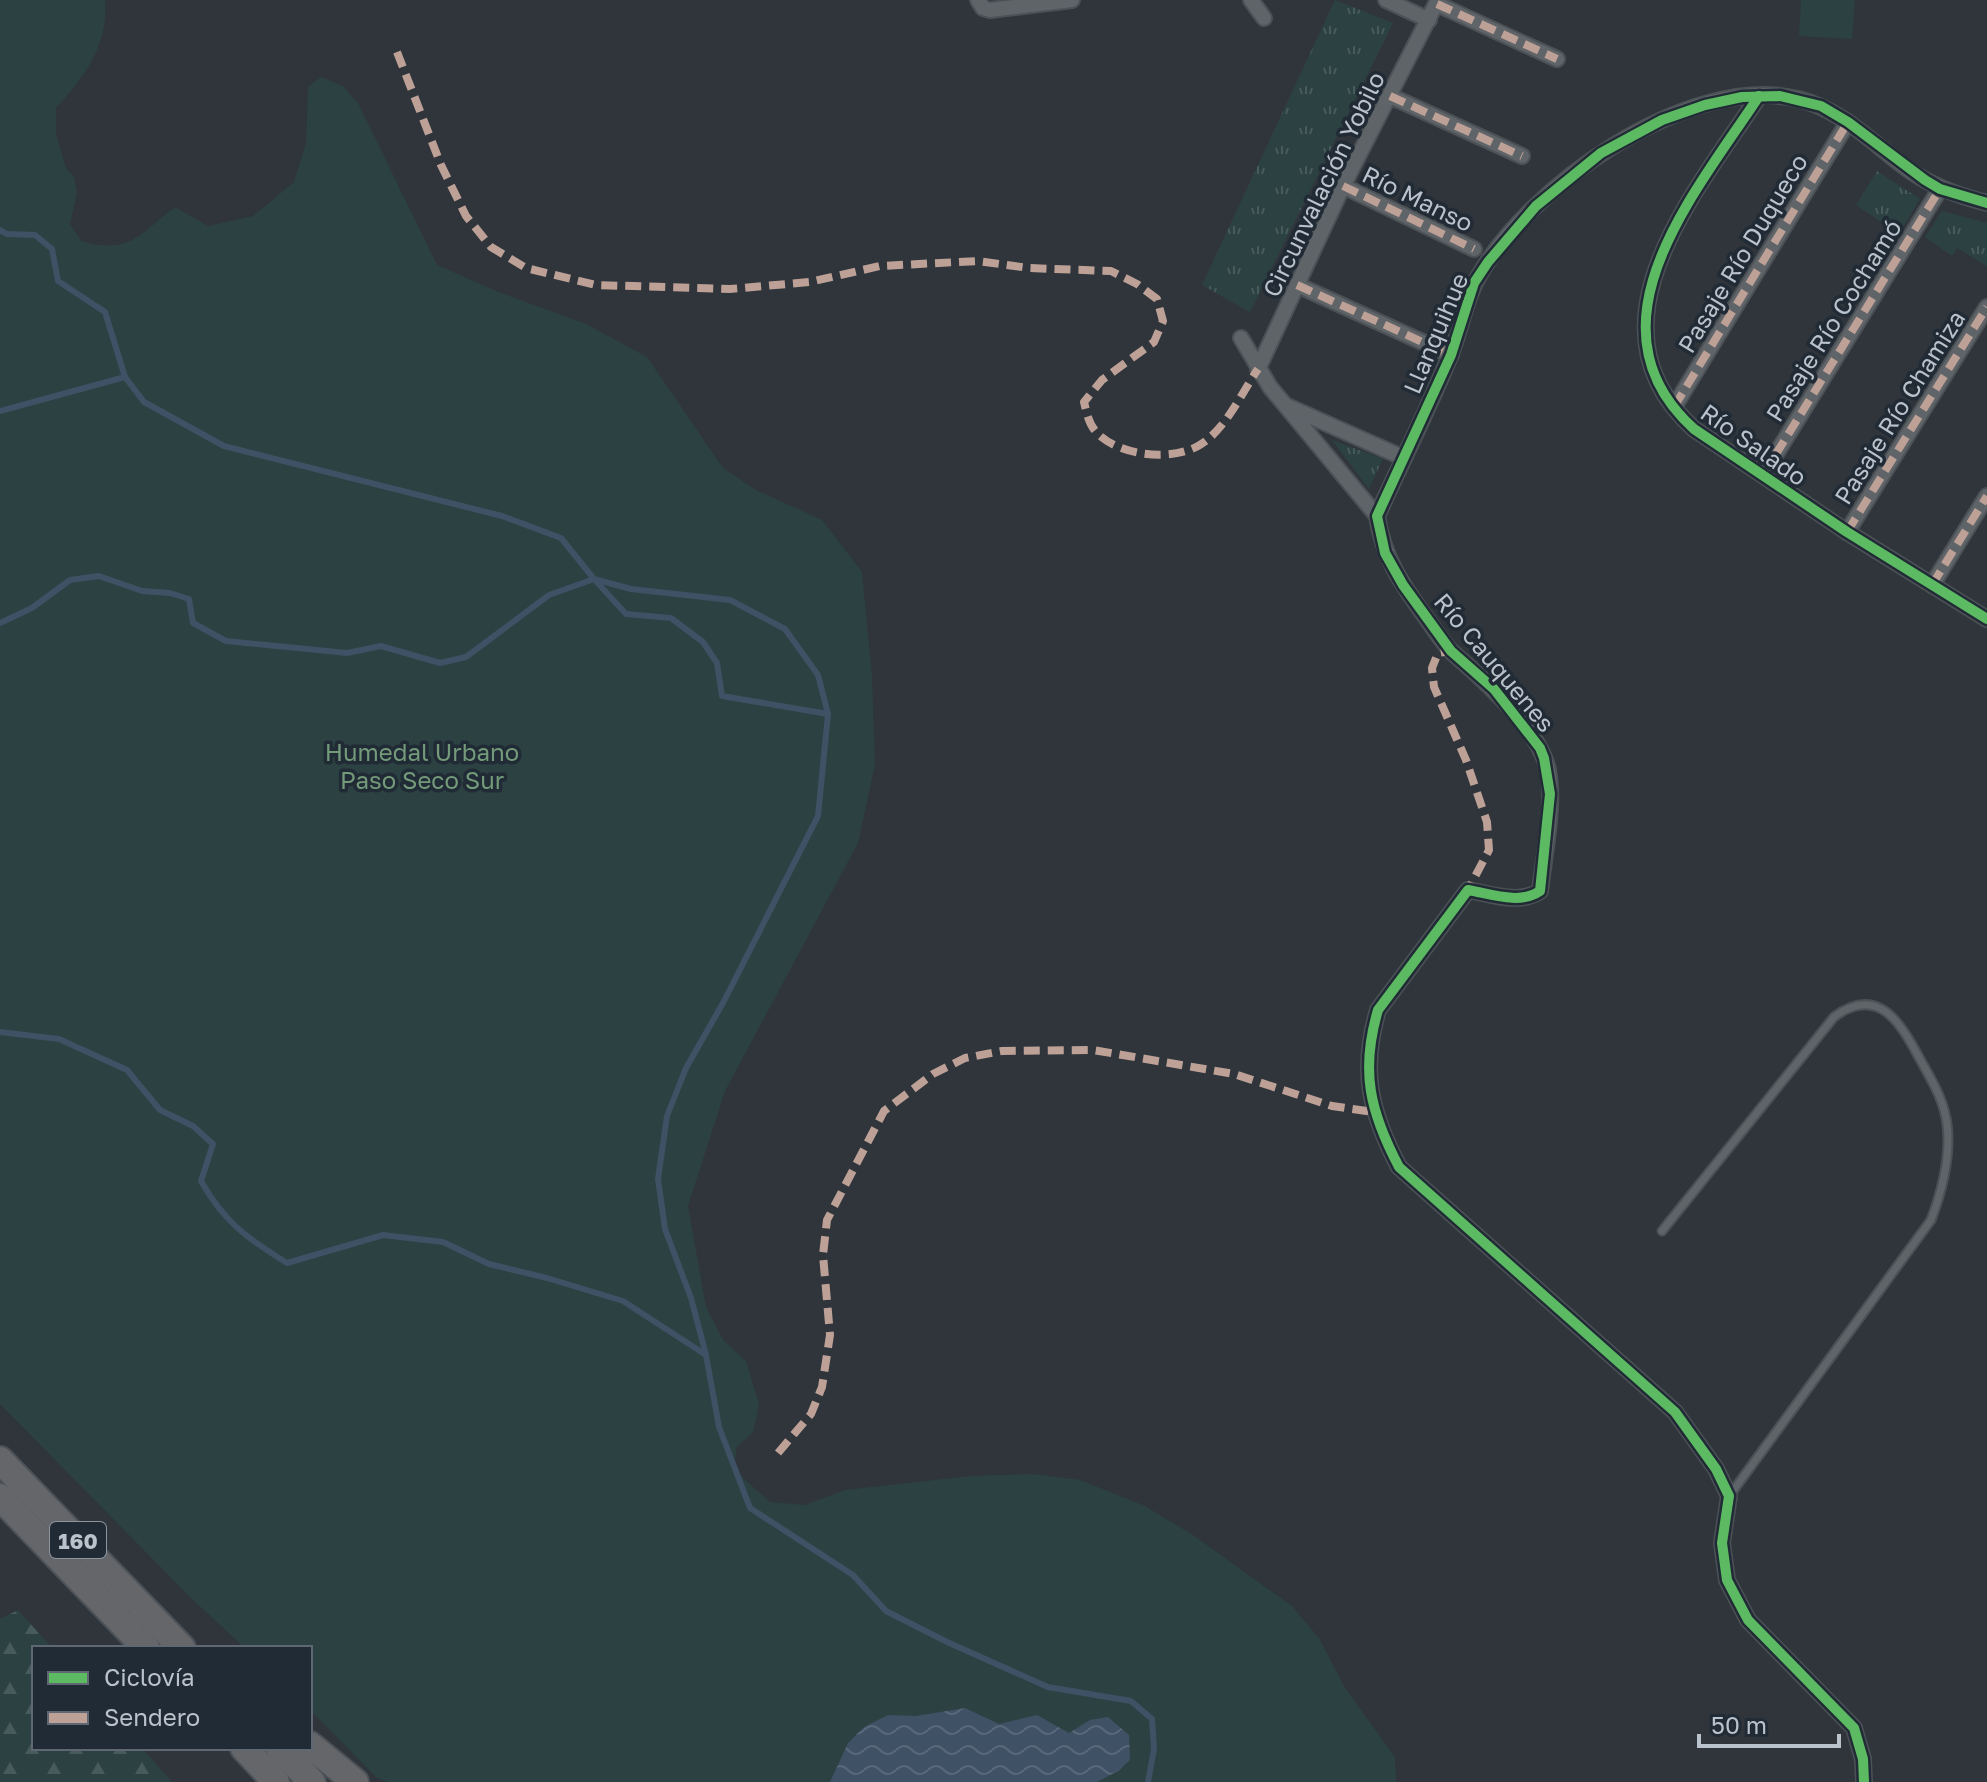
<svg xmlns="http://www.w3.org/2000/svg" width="1987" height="1782" viewBox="0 0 1987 1782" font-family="'Golos Text',sans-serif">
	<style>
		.grass { fill: url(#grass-tufts) }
		.forest { fill: url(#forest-firs) }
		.green { fill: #2c4142 }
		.water { fill: url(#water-waves) }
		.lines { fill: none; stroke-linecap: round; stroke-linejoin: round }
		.stream { stroke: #3e5165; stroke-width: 6 }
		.lane-casing { stroke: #4c5156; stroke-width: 11 }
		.street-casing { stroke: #4c5156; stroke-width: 18 }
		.highway-casing { stroke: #4b5157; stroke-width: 30 }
		.lane { stroke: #5f6469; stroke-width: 7 }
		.street { stroke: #5f6469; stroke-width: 14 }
		.highway { stroke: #646669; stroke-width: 26 }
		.quiet { stroke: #bda197; stroke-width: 8; stroke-dasharray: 16 8; stroke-linecap: butt }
		.cycleway-casing { stroke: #212b36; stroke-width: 15 }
		.cycleway { stroke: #5cba63; stroke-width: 10 }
		.labels { text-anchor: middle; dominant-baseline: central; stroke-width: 7; stroke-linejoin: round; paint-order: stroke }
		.shield { fill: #212b36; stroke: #8c959e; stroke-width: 2 }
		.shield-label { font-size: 22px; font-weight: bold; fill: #bac2cb }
		.street-label { font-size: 24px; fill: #bac2cb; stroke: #212b36 }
		.park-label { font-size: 24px; fill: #739a79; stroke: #212b36 }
	</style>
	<defs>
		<pattern id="grass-tufts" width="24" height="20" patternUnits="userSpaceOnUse" patternTransform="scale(2)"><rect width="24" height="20" fill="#2c4142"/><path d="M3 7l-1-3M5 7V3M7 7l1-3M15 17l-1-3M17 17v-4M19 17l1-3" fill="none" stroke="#485b5c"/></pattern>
		<pattern id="forest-firs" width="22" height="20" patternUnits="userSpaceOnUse" patternTransform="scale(2)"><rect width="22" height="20" fill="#2c4142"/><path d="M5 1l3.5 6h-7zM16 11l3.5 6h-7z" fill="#485b5c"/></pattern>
		<pattern id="water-waves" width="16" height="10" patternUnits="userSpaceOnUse" patternTransform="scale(2)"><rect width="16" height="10" fill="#3e5165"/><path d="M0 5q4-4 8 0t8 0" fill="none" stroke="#58687a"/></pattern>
	</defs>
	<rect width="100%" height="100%" fill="#2f353b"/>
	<g class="grass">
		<polygon points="1335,0 1393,23 1250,312 1202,285"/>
		<polygon points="1877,171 1920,199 1899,234 1856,205"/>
		<polygon points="1942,211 1987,223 1987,266 1957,248 1952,256 1925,237"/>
		<polygon points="1332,440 1383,459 1369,489"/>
	</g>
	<polygon class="forest" points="18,1610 52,1648 34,1648 34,1748 142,1748 172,1782 0,1782 0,1619"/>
	<g class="green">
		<path d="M 0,0 L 105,0 C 109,44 85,77 56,108 L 56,134 L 66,168 L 74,177 L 77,193 L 70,224 L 81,241 C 131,255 139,234 175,207 L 208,226 L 253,216 L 294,182 L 306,143 L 308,87 L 321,77 L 343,86 L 358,103 L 437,265 L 496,291 L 586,324 L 647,357 L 723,468 L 756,490 L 822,520 L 862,572 L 872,675 L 875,765 L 858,843 L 725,1091 L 688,1206 L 706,1307 L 723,1340 L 746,1361 L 759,1404 L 753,1432 L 737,1447 L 734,1466 L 743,1478 L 770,1502 L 805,1505 L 845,1490 L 971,1476 L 1032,1474 L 1080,1480 L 1145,1506 L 1193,1535 L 1292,1606 L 1319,1638 L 1345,1688 L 1395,1757 L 1396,1782 L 388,1782 L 377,1778 L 310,1710 L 310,1648 L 245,1648 L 192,1599 L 0,1404 Z"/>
		<polygon points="1801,0 1855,0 1852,39 1799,36"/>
	</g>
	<polygon class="water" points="965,1708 999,1724 1037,1715 1069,1733 1090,1720 1108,1717 1129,1735 1130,1760 1118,1771 1097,1782 830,1782 848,1743 864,1727 888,1715 916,1716"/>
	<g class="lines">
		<g class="stream">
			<polyline points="0,230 7,234 35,235 52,249 58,281 105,312 125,377 144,402 224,446 502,516 561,538 594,579 626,614 671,618 703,642 717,663 722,696 828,714"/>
			<polyline points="0,411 125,377"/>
			<polyline points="0,623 32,608 70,580 99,576 142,591 170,593 189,599 193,623 226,641 347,653 381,646 440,663 466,657 549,595 594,579 631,589 730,600 785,629 818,675 828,714 818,816 723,1003 686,1068 667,1116 658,1179 665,1229 691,1298 706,1355 719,1427 750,1508 853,1575 886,1611 947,1642 1048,1687 1131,1701 1152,1719 1154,1749 1148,1782"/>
			<path d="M 0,1032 L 59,1039 L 127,1070 L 160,1110 L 193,1126 L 213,1144 L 201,1181 C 224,1222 248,1239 287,1263 L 383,1235 L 443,1242 L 489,1264 L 547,1278 L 623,1301 L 706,1355"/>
		</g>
		<g class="lane-casing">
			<path id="lane" d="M 1662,1231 L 1834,1017 C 1880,983 1902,1026 1921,1061 C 1932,1081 1944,1100 1947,1124 C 1951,1156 1942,1191 1931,1220 L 1730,1495"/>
		</g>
		<g class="street-casing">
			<g id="street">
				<polyline points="978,0 983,8 990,10 1072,0"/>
				<polyline points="1251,0 1264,18"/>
				<polyline points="1386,0 1429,20"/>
				<polyline points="1437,4 1557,59"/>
				<polyline points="1390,96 1522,156"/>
				<path d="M 1759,96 C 1697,191 1579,325 1694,429 L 1847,532 L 1987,619"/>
				<polyline points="1343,186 1474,249"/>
				<polyline points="1297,285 1451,355"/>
				<polyline points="1241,338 1270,387 1377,516"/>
				<polyline points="1258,369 1343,186 1438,0"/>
				<polyline points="1287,406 1404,458"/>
				<polyline points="1674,407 1848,122"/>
				<polyline points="1763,475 1940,189"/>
				<path d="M 1377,516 C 1383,558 1403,586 1427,619 C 1435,630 1443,644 1453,653 C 1484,680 1539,729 1548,770 C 1555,805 1544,855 1540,891 C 1520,905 1491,894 1468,890 L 1378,1010 C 1360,1071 1370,1112 1399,1167 L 1675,1412 L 1716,1469 L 1729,1496 L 1722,1543 L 1727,1580 L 1748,1620 L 1854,1728 L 1863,1759 L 1864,1782"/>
				<path d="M 1377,516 C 1401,463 1428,410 1450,356 C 1460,332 1464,304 1476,281 C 1525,189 1688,72 1798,99 C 1843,110 1873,144 1909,170 C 1933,187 1959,196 1987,203"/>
				<polyline points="1847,532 1987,307"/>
				<polyline points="1932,585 1987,496"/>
			</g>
		</g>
		<g class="highway-casing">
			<g id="highway">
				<polyline points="0,1460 182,1648"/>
				<polyline points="0,1497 146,1648"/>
				<polyline points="310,1745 355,1782"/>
				<polyline points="244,1748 276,1782"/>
				<polyline points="279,1748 312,1782"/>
			</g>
		</g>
		<use href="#lane" class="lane"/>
		<use href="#street" class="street"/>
		<use href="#highway" class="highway"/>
		<g class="quiet">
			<polyline points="1437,4 1557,59"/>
			<path d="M 397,52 L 441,165 L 466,216 L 491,247 L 526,268 L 596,285 L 730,289 L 810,282 L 880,266 L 978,261 L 1029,268 L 1111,271 L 1137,284 L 1157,299 L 1163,321 L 1154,342 L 1102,380 L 1084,402 C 1087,414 1089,426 1099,435 C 1122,456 1171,461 1198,446 C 1225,431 1241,394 1258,369"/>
			<polyline points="1390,96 1522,156"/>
			<polyline points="1343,186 1474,249"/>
			<polyline points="1297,285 1451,355"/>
			<polyline points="1674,407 1848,122"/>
			<polyline points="1763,475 1940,189"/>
			<polyline points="1847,532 1987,307"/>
			<polyline points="1932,585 1987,496"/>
			<polyline points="1455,655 1451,651 1438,653 1432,668 1434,687 1466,760 1487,822 1489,850 1468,890"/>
			<polyline points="778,1453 811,1414 822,1387 830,1335 823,1255 827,1220 884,1111 933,1074 965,1058 1002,1051 1093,1050 1234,1074 1332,1106 1373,1112"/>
		</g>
		<g class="cycleway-casing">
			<g id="cycleway">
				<path d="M 1759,96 C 1697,191 1579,325 1694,429 L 1847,532 L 1987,619"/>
				<path d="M 1864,1782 L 1863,1759 L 1854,1728 L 1748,1620 L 1727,1580 L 1722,1543 L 1729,1496 L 1716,1469 L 1675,1412 L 1399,1167 C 1370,1112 1360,1071 1378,1010 L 1468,890 C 1491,894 1520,905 1540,891 L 1550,794 L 1544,758 L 1540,748 L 1494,689 L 1451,651 L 1403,585 L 1385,553 L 1377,516 L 1451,355 L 1474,283 L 1488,262 L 1536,206 L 1601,153 L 1662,120 L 1705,105 L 1742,97 L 1780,96 L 1821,106 L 1848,122 L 1925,180 L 1940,189 L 1987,203"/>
			</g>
		</g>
		<use href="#cycleway" class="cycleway"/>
	</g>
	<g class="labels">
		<rect class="shield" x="50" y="1522" width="56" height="36" rx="6"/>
		<g class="shield-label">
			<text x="78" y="1540">160</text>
		</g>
		<g class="street-label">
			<text transform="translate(1323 184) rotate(-64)">Circunvalación Yobilo</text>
			<text transform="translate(1418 198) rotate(26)">Río Manso</text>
			<text transform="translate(1742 253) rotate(-59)">Pasaje Río Duqueco</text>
			<text transform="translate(1833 320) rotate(-58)">Pasaje Río Cochamó</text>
			<text transform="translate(1435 333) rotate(-67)">Llanquihue</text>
			<text transform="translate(1899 407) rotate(-58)">Pasaje Río Chamiza</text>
			<text transform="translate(1754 444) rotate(35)">Río Salado</text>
			<text transform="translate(1495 662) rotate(50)">Río Cauquenes</text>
		</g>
		<g class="park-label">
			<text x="422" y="751">Humedal Urbano<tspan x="422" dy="28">Paso Seco Sur</tspan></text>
		</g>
	</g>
	<rect x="32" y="1646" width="280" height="104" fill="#212b36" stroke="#5e6772" stroke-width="2"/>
	<rect x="48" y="1672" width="40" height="12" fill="#5cba63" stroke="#5e6772" stroke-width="2"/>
	<text x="104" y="1686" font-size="24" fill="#bac2cb">Ciclovía</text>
	<rect x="48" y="1712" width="40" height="12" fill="#bda197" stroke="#5e6772" stroke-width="2"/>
	<text x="104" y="1726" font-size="24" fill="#bac2cb">Sendero</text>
	<path d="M1699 1734v12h140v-12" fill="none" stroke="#bac2cb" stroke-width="4"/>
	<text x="1711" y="1734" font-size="24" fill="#bac2cb" stroke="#212b36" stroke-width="6" paint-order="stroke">50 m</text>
</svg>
